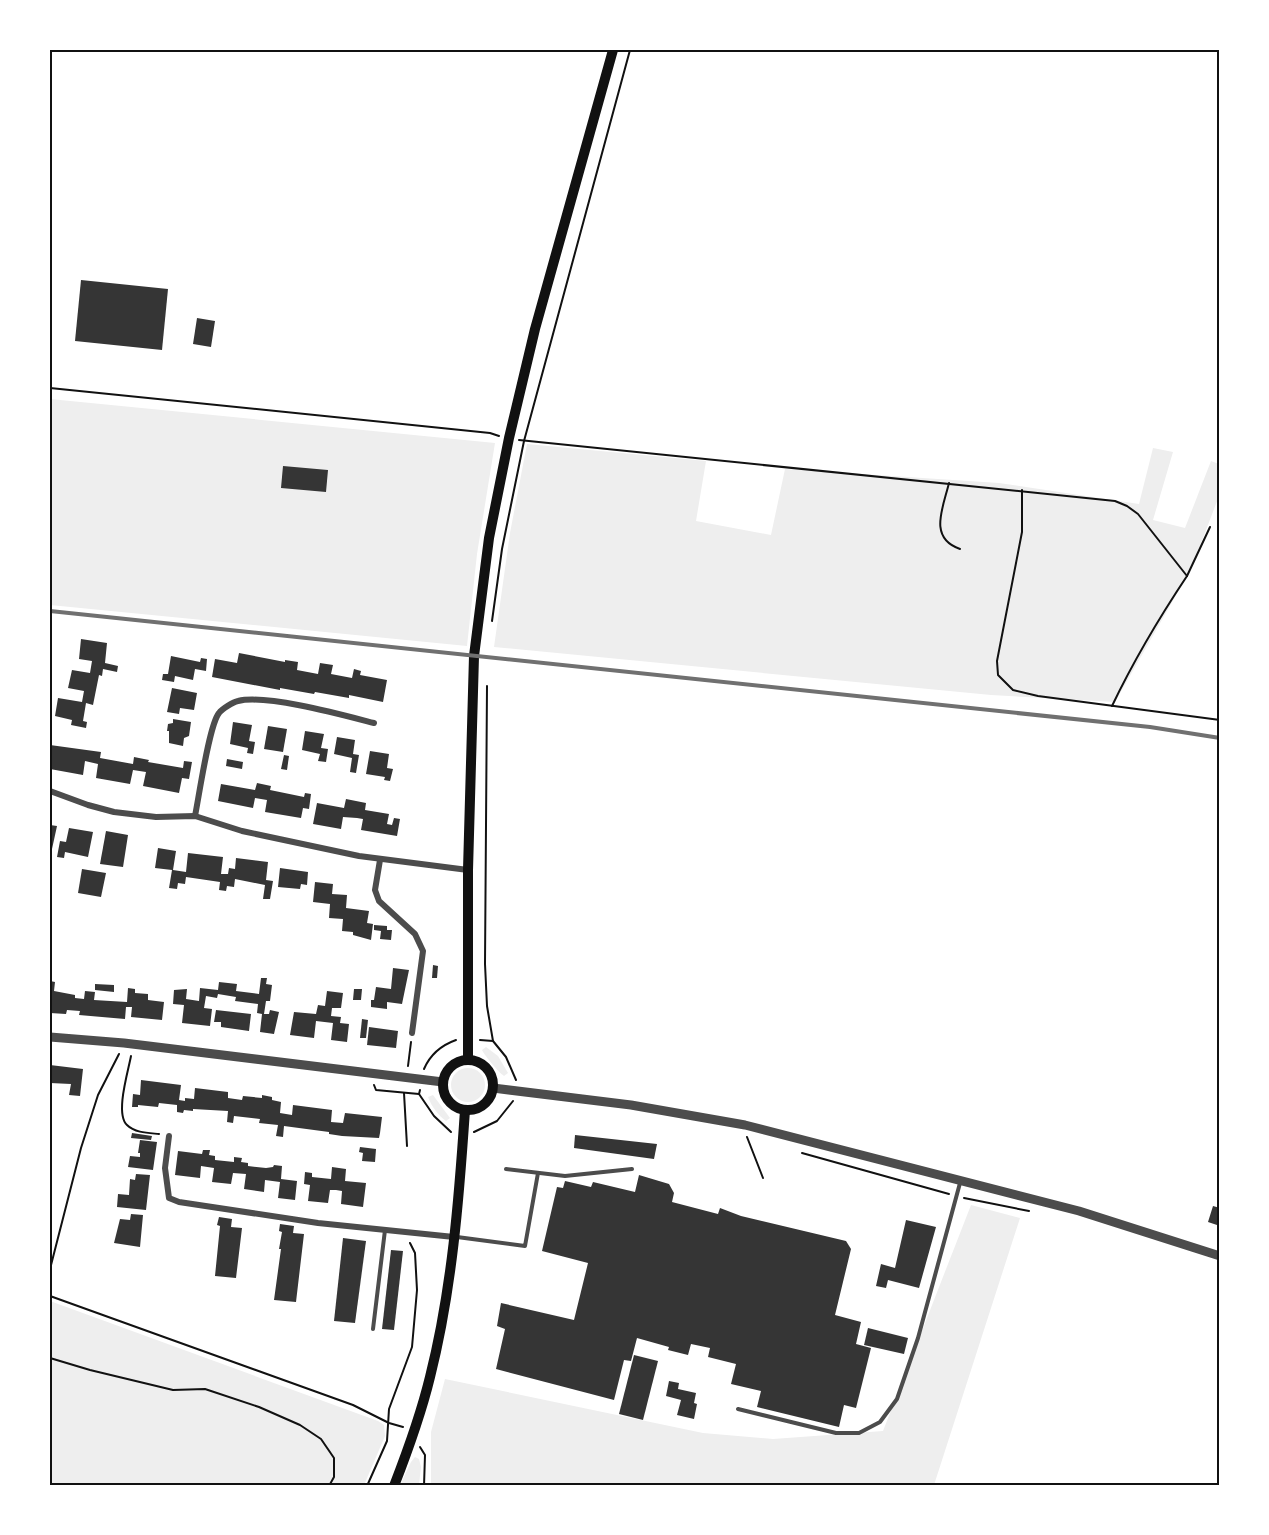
<svg xmlns="http://www.w3.org/2000/svg" width="1269" height="1535" viewBox="0 0 1269 1535" font-family="'Fira Sans Condensed',sans-serif">
	<style>
		.green { fill: #eee }
		.building { fill: #353535 }
		.lines { fill: none; stroke-linecap: round; stroke-linejoin: round }
		.path { stroke: #111; stroke-width: 2 }
		.service { stroke: #4c4c4c; stroke-width: 4 }
		.minor { stroke: #4c4c4c; stroke-width: 6 }
		.tertiary { stroke: #4c4c4c; stroke-width: 9 }
		.secondary { stroke: #111; stroke-width: 10 }
		.rail { stroke: #707070; stroke-width: 4 }
		.neatline { fill: none; stroke: #111; stroke-width: 2 }
	</style>
	<rect width="100%" height="100%" fill="#fff"/>
	<g class="green">
		<polygon points="50,399 495,443 477,554 467,646 50,605"/>
		<polygon points="527,444 706,461 696,521 771,535 785,469 999,483 1139,504 1153,448 1173,452 1153,520 1185,528 1211,461 1219,464 1219,496 1195,559 1187,576 1115,702 991,695 494,647 510,533"/>
		<path d="M 486,1047 L 498,1056 L 508,1073 L 504,1076 C 498,1072 485,1056 482,1050 Z"/>
		<circle cx="468" cy="1085" r="17"/>
		<path d="M 433,1095 L 450,1118 L 446,1121 C 438,1115 432,1107 428,1097 Z"/>
		<polygon points="971,1205 1020,1218 934,1485 431,1486 431,1432 445,1379 703,1433 773,1439 883,1431"/>
		<polygon points="50,1301 378,1421 384,1425 385,1436 364,1485 50,1485"/>
		<polygon points="415,1457 419,1459 421,1467 419,1485 400,1485 411,1462"/>
	</g>
	<g class="building">
		<polygon points="81,280 168,289 162,350 75,341"/>
		<polygon points="197,318 215,321 211,347 193,344"/>
		<polygon points="283,466 328,470 326,492 281,488"/>
		<polygon points="81,639 107,643 105,663 118,666 117,672 103,669 102,676 99,675 93,705 86,703 83,721 87,722 86,728 71,725 72,720 55,716 58,698 82,702 84,691 68,688 72,670 90,673 92,661 79,659"/>
		<polygon points="239,653 285,662 285,660 298,662 297,670 318,674 320,663 333,665 331,674 352,678 354,669 361,671 360,675 387,680 383,702 349,695 349,698 315,692 314,694 280,688 280,690 212,677 215,659 237,663"/>
		<polygon points="171,656 200,662 201,658 207,659 206,671 195,669 193,680 175,676 174,682 162,680 163,674 168,674"/>
		<polygon points="172,688 197,693 194,710 180,708 179,714 167,712"/>
		<polygon points="173,719 191,722 189,736 184,738 183,746 169,743 169,731 167,731 168,724 173,723"/>
		<polygon points="233,722 252,725 249,741 255,742 253,754 247,753 248,748 230,744"/>
		<polygon points="268,726 287,729 283,752 264,749"/>
		<polygon points="305,731 324,734 321,748 328,749 326,762 318,761 320,754 302,750"/>
		<polygon points="337,737 355,740 353,754 359,755 356,773 350,772 352,758 334,754"/>
		<polygon points="50,745 101,752 100,758 133,764 134,757 149,760 148,762 183,768 184,761 192,762 189,779 182,778 179,793 143,786 146,772 133,770 130,784 96,778 98,764 85,761 83,775 50,769"/>
		<polygon points="370,751 389,754 387,768 393,769 390,781 384,780 385,777 366,774"/>
		<polygon points="284,755 289,756 287,770 281,769"/>
		<polygon points="227,759 243,762 242,769 226,766"/>
		<polygon points="257,783 271,786 270,790 304,797 305,793 311,794 309,809 303,808 301,818 265,812 267,800 255,798 253,808 218,801 221,784 255,790"/>
		<polygon points="346,799 366,803 365,810 389,814 387,824 392,825 394,818 400,819 397,836 361,830 363,819 357,818 343,817 341,829 313,824 317,803 344,808"/>
		<polygon points="50,825 57,826 52,849 50,848"/>
		<polygon points="69,828 93,832 88,857 65,852 64,858 57,857 60,841 66,842"/>
		<polygon points="106,831 128,835 123,867 100,864"/>
		<polygon points="158,848 176,851 173,870 186,872 188,853 223,857 221,874 228,874 229,868 235,869 236,858 268,862 266,880 273,881 270,899 263,899 265,885 235,879 234,887 227,886 226,891 219,890 220,882 186,877 185,884 178,883 177,889 169,888 172,870 155,868"/>
		<polygon points="280,868 308,872 307,885 301,884 300,889 278,887"/>
		<polygon points="82,869 106,873 101,897 78,893"/>
		<polygon points="315,882 333,884 332,894 347,895 346,908 369,911 367,923 373,924 371,940 353,935 353,932 342,931 343,919 329,918 330,904 313,902"/>
		<polygon points="374,925 387,926 387,930 392,930 391,940 380,939 381,931 374,930"/>
		<polygon points="433,965 438,966 437,978 432,978"/>
		<polygon points="393,968 409,970 402,1004 387,1002 387,1009 371,1007 371,1000 374,1000 376,987 391,989"/>
		<polygon points="261,978 267,978 266,984 272,985 270,1001 266,1001 264,1014 269,1014 270,1010 279,1012 274,1034 260,1032 262,1014 257,1013 258,1004 235,1001 236,997 218,994 217,998 206,996 204,1008 212,1009 210,1026 182,1023 184,1005 173,1004 174,990 187,989 186,999 199,1001 200,988 218,990 219,982 237,984 236,991 259,994"/>
		<polygon points="50,981 55,982 54,991 75,995 75,998 84,999 85,991 95,992 94,1000 127,1002 128,988 135,989 135,993 148,994 148,1000 164,1002 162,1020 131,1017 132,1007 126,1007 125,1019 79,1015 80,1011 67,1010 66,1014 50,1013"/>
		<polygon points="95,984 114,985 114,992 95,990"/>
		<polygon points="354,989 362,989 361,1000 353,1000"/>
		<polygon points="327,991 343,993 341,1008 332,1008 331,1016 341,1017 340,1023 349,1024 347,1042 331,1040 333,1023 316,1021 314,1038 290,1035 294,1012 316,1014 318,1005 325,1006"/>
		<polygon points="216,1010 251,1014 249,1031 221,1027 221,1022 214,1022"/>
		<polygon points="362,1019 368,1020 366,1038 360,1038"/>
		<polygon points="369,1027 398,1031 396,1048 367,1045"/>
		<polygon points="50,1065 83,1069 80,1096 69,1095 71,1084 50,1083"/>
		<polygon points="141,1080 181,1085 179,1100 185,1101 185,1098 194,1099 195,1088 228,1092 228,1098 242,1100 243,1096 262,1098 262,1095 272,1097 272,1100 281,1102 280,1113 292,1115 293,1105 332,1110 331,1122 343,1123 345,1113 382,1117 380,1133 379,1138 342,1136 329,1134 329,1132 284,1126 283,1137 276,1136 278,1125 259,1123 260,1119 234,1116 233,1123 227,1122 228,1111 193,1109 193,1111 184,1110 183,1113 177,1112 177,1105 159,1103 158,1107 138,1105 138,1107 132,1107 133,1094 140,1095"/>
		<polygon points="132,1133 152,1136 151,1140 131,1138"/>
		<polygon points="575,1135 657,1144 654,1159 574,1148"/>
		<polygon points="140,1140 157,1142 153,1170 128,1167 130,1156 140,1157 140,1153 138,1153"/>
		<polygon points="360,1147 376,1149 375,1162 362,1161 363,1153 359,1152"/>
		<polygon points="203,1150 210,1150 209,1155 215,1156 215,1160 234,1162 234,1157 242,1158 241,1162 248,1163 248,1166 266,1168 273,1167 274,1165 282,1166 281,1179 297,1181 295,1200 278,1198 280,1182 265,1180 264,1192 244,1189 246,1174 233,1173 231,1184 212,1182 214,1168 201,1166 200,1178 175,1175 178,1151 202,1154"/>
		<polygon points="332,1167 346,1169 345,1181 366,1183 363,1207 341,1204 342,1191 336,1190 330,1190 328,1203 308,1201 310,1185 304,1184 305,1172 312,1173 312,1177 331,1179"/>
		<polygon points="136,1174 150,1175 146,1210 117,1207 118,1194 129,1195 130,1179 135,1180"/>
		<polygon points="639,1175 669,1184 674,1193 672,1202 718,1214 720,1208 741,1216 846,1241 851,1249 835,1315 861,1322 856,1344 871,1348 856,1408 844,1405 839,1427 757,1407 761,1391 731,1384 736,1364 708,1357 710,1348 691,1344 688,1355 668,1350 669,1347 637,1338 631,1361 624,1360 614,1400 496,1369 505,1329 497,1326 501,1303 574,1320 588,1263 542,1251 557,1187 563,1188 565,1181 591,1187 593,1182 635,1192"/>
		<polygon points="1213,1206 1220,1208 1220,1226 1208,1222"/>
		<polygon points="131,1214 143,1215 140,1247 114,1243 120,1219 130,1220"/>
		<polygon points="219,1217 232,1219 231,1227 242,1228 236,1278 215,1276 220,1226 217,1225"/>
		<polygon points="906,1220 936,1227 919,1288 888,1280 886,1288 876,1286 881,1264 895,1268"/>
		<polygon points="280,1224 294,1226 293,1233 304,1234 296,1302 274,1300 281,1249 279,1249 282,1232 279,1231"/>
		<polygon points="343,1238 366,1241 355,1323 334,1321"/>
		<polygon points="391,1250 403,1251 394,1330 382,1329"/>
		<polygon points="868,1328 908,1338 904,1354 864,1345"/>
		<polygon points="634,1355 658,1361 643,1420 619,1414"/>
		<polygon points="669,1381 679,1383 678,1389 696,1393 694,1403 697,1404 694,1419 677,1415 681,1400 666,1396"/>
	</g>
	<g class="lines">
		<g class="path">
			<polyline points="50,388 490,433 499,436"/>
			<path d="M 519,440 L 1115,501 L 1127,506 L 1138,514 L 1187,576 C 1159,618 1134,660 1112,706"/>
			<path d="M 949,483 C 943,508 928,538 960,549"/>
			<polyline points="1022,490 1022,532 997,661 998,675 1013,690 1038,696 1220,720"/>
			<polyline points="1187,576 1210,527"/>
			<polyline points="492,621 502,549 524,441 630,50"/>
			<polyline points="487,686 485,964 487,1006 493,1041 506,1057 516,1080"/>
			<polyline points="480,1040 493,1041"/>
			<path d="M 131,1056 C 128,1072 115,1114 127,1125 C 135,1133 149,1133 159,1134"/>
			<polyline points="408,1066 411,1042"/>
			<path d="M 424,1069 C 430,1055 442,1045 456,1040"/>
			<polyline points="374,1085 376,1090 419,1094"/>
			<polyline points="420,1090 419,1094 434,1116 451,1132"/>
			<polyline points="404,1093 407,1146"/>
			<polyline points="474,1132 497,1121 513,1101"/>
			<polyline points="747,1137 763,1178"/>
			<polyline points="802,1153 949,1194"/>
			<polyline points="964,1198 1029,1211"/>
			<polyline points="50,1269 81,1148 98,1095 119,1054"/>
			<polyline points="50,1296 353,1405 389,1423 403,1427"/>
			<polyline points="50,1358 90,1370 173,1390 205,1389 259,1407 300,1425 321,1439 334,1458 334,1477 329,1486"/>
			<polyline points="420,1447 425,1455 424,1486"/>
			<polyline points="367,1486 387,1441 389,1409 412,1347 417,1290 415,1253 410,1243"/>
		</g>
		<g class="service">
			<polyline points="506,1169 565,1176 632,1169"/>
			<polyline points="457,1237 525,1246 538,1173"/>
			<polyline points="373,1329 385,1230"/>
			<polyline points="738,1409 836,1433 859,1433 880,1422 897,1399 918,1338 960,1183"/>
		</g>
		<g class="minor">
			<polyline points="50,791 88,805 114,812 156,817 195,816 242,831 359,856 468,870"/>
			<path d="M 195,816 C 199,797 209,725 219,713 C 222,709 233,702 238,701 C 267,694 343,715 374,723"/>
			<polyline points="380,860 375,890 379,901 415,934 423,951 412,1033"/>
			<polyline points="169,1136 165,1168 169,1198 179,1202 318,1223 454,1237"/>
		</g>
		<g class="tertiary">
			<polyline points="50,1037 124,1043 443,1082"/>
			<polyline points="493,1088 631,1105 745,1125 1079,1211 1220,1256"/>
		</g>
		<g class="secondary">
			<circle cx="468" cy="1085" r="25"/>
			<polyline points="468,1060 468,870 474,656 489,538 509,438 535,329 613,50"/>
			<path d="M 394,1486 C 408,1450 421,1414 430,1377 C 452,1290 459,1199 465,1110"/>
		</g>
		<polyline class="rail" points="50,611 1150,727 1220,738"/>
	</g>
	<rect width="1269" height="1535" fill="none" stroke="#ffffff" stroke-width="102"/>
	<rect x="51" y="51" width="1167" height="1433" class="neatline"/>
</svg>
